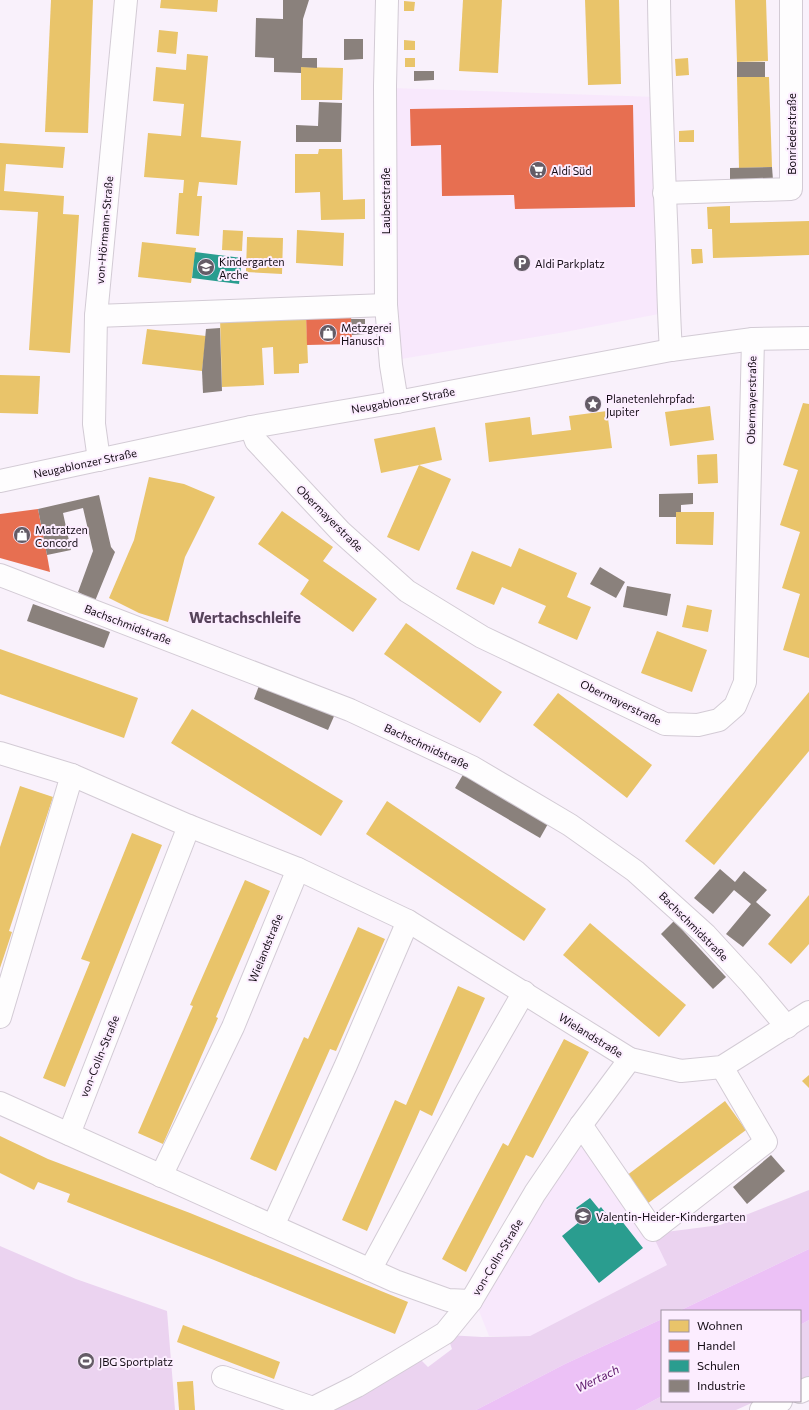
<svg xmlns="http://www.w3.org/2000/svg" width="809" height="1410" viewBox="0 0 809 1410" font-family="Commissioner,sans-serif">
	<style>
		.built { fill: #f8e8fc }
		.green { fill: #ebd3f0 }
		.water { fill: #ecc1f6 }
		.homes { fill: #e9c46a }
		.shops { fill: #e76f51 }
		.schools { fill: #2a9d8f }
		.industry { fill: #8a817c }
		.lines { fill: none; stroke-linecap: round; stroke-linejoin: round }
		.minor-casing { stroke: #d3cbd5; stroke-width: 24 }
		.minor { stroke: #fefdfe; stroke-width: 22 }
		.labels { text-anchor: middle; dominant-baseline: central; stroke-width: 4; stroke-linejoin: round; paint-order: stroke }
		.street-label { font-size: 11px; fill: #140c15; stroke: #fcedff }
		.poi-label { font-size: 11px; fill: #140c15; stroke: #fcedff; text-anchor: start }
		.water-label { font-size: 12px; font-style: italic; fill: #5b1569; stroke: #fcedff }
		.district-label { font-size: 15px; font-weight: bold; fill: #57435b; stroke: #fcedff }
	</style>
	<rect width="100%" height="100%" fill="#f9f1fb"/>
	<g class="built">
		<polygon points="392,88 656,97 664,313 565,332 395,360"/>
		<polygon points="581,1131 653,1236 667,1265 530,1336 489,1336 475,1301"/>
	</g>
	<g class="green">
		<polygon points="809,1190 809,1249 679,1311 662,1311 662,1319 565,1364 476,1410 316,1410 415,1354 428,1367 452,1349 447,1335 482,1337 530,1336 667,1265 653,1236 658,1233 720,1225"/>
		<polygon points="0,1246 76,1279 167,1311 175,1410 0,1410"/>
		<polygon points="809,1320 809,1377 800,1381 800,1325"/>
		<polygon points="662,1396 662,1401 756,1401 736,1410 636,1410"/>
	</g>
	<g class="water">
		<polygon points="809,1249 809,1320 800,1325 800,1311 679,1311"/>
		<polygon points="662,1319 662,1396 636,1410 476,1410 565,1364"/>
	</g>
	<g class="homes">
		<polygon points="51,0 93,0 88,133 45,132"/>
		<polygon points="161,0 218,0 217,12 160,8"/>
		<polygon points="463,0 502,0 498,73 459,71"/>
		<polygon points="585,0 619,0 621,84 588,85"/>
		<polygon points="735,0 766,0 768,61 737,62"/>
		<polygon points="404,1 415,2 414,11 404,11"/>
		<polygon points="159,30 178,32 176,54 157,52"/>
		<polygon points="404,40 415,41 415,50 404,50"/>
		<polygon points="187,54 208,56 201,137 241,141 237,185 199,182 197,196 202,196 199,236 176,234 179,193 183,193 184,180 144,177 148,133 181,136 184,104 153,101 156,67 186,70"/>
		<rect x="405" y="58" width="10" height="9"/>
		<polygon points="688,58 689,75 676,76 675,59"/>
		<polygon points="301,67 343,68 342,100 301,100"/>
		<polygon points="737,77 769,77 772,167 739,168"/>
		<polygon points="694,130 694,142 679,142 679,131"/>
		<polygon points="0,143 65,147 63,168 6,164 4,191 64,196 63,214 79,215 70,353 29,350 38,212 0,210"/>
		<polygon points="319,149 342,149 343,200 365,199 365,219 321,220 320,192 295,193 295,154 318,154"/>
		<polygon points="730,206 730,223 809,221 809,255 713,258 712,229 708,229 707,207"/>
		<polygon points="223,230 243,231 242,251 222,250"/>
		<polygon points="297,230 344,233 343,266 296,263"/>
		<polygon points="247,237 283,238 282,274 246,272"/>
		<polygon points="142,242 196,248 191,283 138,277"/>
		<polygon points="691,249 702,249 703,263 692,264"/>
		<polygon points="306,314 308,363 299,364 299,373 274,374 273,347 262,348 264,385 222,387 220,317"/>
		<polygon points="147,329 206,336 202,371 142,364"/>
		<polygon points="0,375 40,376 38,414 0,413"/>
		<polygon points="803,403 809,404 809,658 783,650 800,594 782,588 800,532 780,525 798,470 783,465"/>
		<polygon points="710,406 714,440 670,446 665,412"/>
		<polygon points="607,411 612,448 489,462 485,423 530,417 532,435 571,430 569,416"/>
		<polygon points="435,427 442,460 419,465 451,479 419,551 387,537 419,465 381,473 374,439"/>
		<polygon points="717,454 718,483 698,484 697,455"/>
		<polygon points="149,477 184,484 215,497 185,557 168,622 139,613 109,598 134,540"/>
		<polygon points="282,511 333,547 323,561 377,599 353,632 300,594 309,580 258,544"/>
		<polygon points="676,512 714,512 713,545 676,544"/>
		<polygon points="519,548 577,573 567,597 591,607 577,640 538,623 546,606 502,587 494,605 456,589 472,551 511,567"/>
		<polygon points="687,605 712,610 708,632 682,627"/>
		<polygon points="406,623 502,692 480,723 384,654"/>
		<polygon points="657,631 707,650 692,692 641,673"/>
		<polygon points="0,649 138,698 124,738 0,694"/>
		<polygon points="809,692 809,751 714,865 685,841"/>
		<polygon points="558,693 652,765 627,798 533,725"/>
		<polygon points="192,709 343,801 321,836 171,743"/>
		<polygon points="20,786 53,797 9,931 12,932 0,968 0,847"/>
		<polygon points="387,801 546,909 524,941 366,834"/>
		<polygon points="132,833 162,845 65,1087 43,1078 90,962 81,959"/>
		<polygon points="245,880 270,891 216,1017 218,1018 163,1144 138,1133 193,1006 190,1005"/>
		<polygon points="809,895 809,944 791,964 768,944"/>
		<polygon points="590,923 686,1005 659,1037 563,955"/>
		<polygon points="358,927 385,939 336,1051 330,1049 276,1171 250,1159 304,1037 308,1039"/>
		<polygon points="458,986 485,998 432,1116 420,1110 367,1231 342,1220 395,1100 406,1105"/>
		<polygon points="564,1039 589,1052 533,1158 526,1155 466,1272 442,1259 503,1143 508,1146"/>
		<polygon points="809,1075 809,1088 802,1081"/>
		<polygon points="725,1101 746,1130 647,1204 626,1176"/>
		<polygon points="0,1136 48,1159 190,1213 408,1302 395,1334 214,1260 67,1202 70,1194 38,1182 34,1190 0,1173"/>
		<polygon points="183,1325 280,1362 274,1379 177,1342"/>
		<polygon points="193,1381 195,1410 179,1410 177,1382"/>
	</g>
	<g class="shops">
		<polygon points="633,105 635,207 515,209 514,195 442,196 441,145 411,146 410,109"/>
		<polygon points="351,313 352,344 307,345 306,314"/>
		<polygon points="38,509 47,555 50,572 0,558 0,514"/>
	</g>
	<g class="schools">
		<polygon points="195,252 242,258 239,284 192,278"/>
		<polygon points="590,1198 599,1209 601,1207 615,1225 621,1220 643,1248 599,1283 562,1236 584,1218 576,1208"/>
	</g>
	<g class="industry">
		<polygon points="283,0 309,0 303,19 302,58 317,58 317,68 301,67 301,73 274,72 274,58 255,57 256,18 283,19"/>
		<polygon points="344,39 363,39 363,59 344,60"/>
		<rect x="737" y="62" width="28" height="15"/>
		<polygon points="414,71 434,71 434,80 414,81"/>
		<polygon points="319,102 342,103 341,142 296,142 296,125 318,126"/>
		<polygon points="772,167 773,180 730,182 730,168"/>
		<polygon points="351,319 365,319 365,334 352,335"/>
		<polygon points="220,328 222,391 203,393 202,371 206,329"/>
		<polygon points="693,493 693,504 681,505 681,512 676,512 676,517 659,517 659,494"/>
		<polygon points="99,495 111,547 115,552 95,601 78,592 93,551 83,508 63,513 71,550 47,555 38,509"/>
		<polygon points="600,567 625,582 616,598 590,584"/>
		<polygon points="627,586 671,594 667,616 623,607"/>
		<polygon points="33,604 110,632 104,648 27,621"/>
		<polygon points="260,683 335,714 328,730 254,699"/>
		<polygon points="464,773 549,822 540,838 455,788"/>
		<polygon points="720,869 735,882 744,871 767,890 756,902 771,915 743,947 726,934 751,904 734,890 713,914 694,898"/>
		<polygon points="674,921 726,977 713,989 661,934"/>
		<polygon points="771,1155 785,1171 747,1204 733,1187"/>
	</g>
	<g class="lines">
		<g class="minor-casing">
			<g id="minor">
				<polyline points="387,0 385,86 386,305 391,365 397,402"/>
				<path d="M 659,0 C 660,73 663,146 666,219 C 668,263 668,307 671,350"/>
				<polyline points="664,193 791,189 791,0"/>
				<polyline points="96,316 386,305"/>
				<polyline points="251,427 256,441 341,532 407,591 482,637 665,724 698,725 719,720 735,706 745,682 753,339"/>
				<polyline points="99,460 94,424 96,316 126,0"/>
				<polyline points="0,481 251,427 397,402 671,350 753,339 809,338"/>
				<polyline points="0,575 350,710 472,767 570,825 635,871 706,935 751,984 787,1027"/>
				<polyline points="0,753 72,775 189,826 298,869 408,921 630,1059 681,1071 722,1067 809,1012"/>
				<polyline points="0,1017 72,775"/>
				<polyline points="0,1103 395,1281 448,1300 471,1301"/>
				<polyline points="581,1125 653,1230 766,1142 722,1067"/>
				<polyline points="69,1134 189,826"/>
				<polyline points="161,1176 233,1027 298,869"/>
				<polyline points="273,1226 346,1065 408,921"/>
				<polyline points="370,1270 467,1091 524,992"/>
				<polyline points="223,1377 313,1408 357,1386 445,1333 471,1301 535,1193 581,1125 630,1059"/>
				<polyline points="800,1392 809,1388"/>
				<polyline points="761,1410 781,1401"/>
			</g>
		</g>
		<use href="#minor" class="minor"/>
	</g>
	<defs>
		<g id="supermarket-disc" transform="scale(0.9)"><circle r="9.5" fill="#645c66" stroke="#fcedff"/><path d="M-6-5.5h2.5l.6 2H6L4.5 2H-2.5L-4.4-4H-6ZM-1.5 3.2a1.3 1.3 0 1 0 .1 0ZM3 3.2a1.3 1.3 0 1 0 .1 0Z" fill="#fff"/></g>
		<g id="parking-disc" transform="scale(0.9)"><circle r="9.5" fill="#645c66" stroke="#fcedff"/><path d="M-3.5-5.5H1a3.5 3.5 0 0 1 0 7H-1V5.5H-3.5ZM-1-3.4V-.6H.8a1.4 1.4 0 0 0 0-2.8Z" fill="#fff"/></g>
		<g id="school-disc" transform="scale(0.9)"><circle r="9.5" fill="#645c66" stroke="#fcedff"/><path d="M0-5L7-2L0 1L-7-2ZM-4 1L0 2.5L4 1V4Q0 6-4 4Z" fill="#fff"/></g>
		<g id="shop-disc" transform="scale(0.9)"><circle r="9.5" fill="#645c66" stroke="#fcedff"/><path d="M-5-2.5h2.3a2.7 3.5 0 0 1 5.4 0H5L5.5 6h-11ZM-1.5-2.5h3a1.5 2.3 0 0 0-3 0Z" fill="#fff"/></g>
		<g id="sight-disc" transform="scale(0.9)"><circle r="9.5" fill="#645c66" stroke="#fcedff"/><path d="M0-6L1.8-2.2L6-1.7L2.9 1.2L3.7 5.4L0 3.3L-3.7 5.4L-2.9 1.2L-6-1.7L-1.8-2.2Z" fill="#fff"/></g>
		<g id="stadium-disc" transform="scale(0.9)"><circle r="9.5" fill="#645c66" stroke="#fcedff"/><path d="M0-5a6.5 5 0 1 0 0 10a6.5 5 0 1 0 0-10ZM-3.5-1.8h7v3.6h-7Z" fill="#fff"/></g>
	</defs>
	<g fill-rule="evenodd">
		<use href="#supermarket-disc" x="538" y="170"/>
		<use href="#parking-disc" x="522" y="263"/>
		<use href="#school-disc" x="206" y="267"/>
		<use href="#shop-disc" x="328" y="333"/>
		<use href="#sight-disc" x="593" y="404"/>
		<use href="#shop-disc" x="22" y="535"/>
		<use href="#school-disc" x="583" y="1216"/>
		<use href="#stadium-disc" x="86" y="1361"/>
	</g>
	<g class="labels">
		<g class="street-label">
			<text transform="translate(791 134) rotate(-90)">Bonriederstraße</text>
			<text transform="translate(385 201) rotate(-90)">Lauberstraße</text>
			<text transform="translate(104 230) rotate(-85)">von-Hörmann-Straße</text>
			<text transform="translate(403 400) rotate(-10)">Neugablonzer Straße</text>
			<text transform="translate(751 400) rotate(-89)">Obermayerstraße</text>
			<text transform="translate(85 463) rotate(-12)">Neugablonzer Straße</text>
			<text transform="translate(330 518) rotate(45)">Obermayerstraße</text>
			<text transform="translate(128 624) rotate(21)">Bachschmidstraße</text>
			<text transform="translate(621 702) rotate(26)">Obermayerstraße</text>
			<text transform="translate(427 746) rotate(25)">Bachschmidstraße</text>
			<text transform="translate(694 926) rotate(45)">Bachschmidstraße</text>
			<text transform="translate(265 948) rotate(-68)">Wielandstraße</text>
			<text transform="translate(591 1035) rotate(32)">Wielandstraße</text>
			<text transform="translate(99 1056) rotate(-68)">von-Colln-Straße</text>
			<text transform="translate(497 1257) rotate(-59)">von-Colln-Straße</text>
		</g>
		<g class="poi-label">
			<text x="551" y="170">Aldi Süd</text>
			<text x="219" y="261">Kindergarten<tspan x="219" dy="13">Arche</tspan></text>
			<text x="535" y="263">Aldi Parkplatz</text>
			<text x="341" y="327">Metzgerei<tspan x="341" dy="13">Hanusch</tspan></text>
			<text x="606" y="398">Planetenlehrpfad:<tspan x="606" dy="13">Jupiter</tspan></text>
			<text x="35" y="529">Matratzen<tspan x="35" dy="13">Concord</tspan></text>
			<text x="596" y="1216">Valentin-Heider-Kindergarten</text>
			<text x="99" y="1361">JBG Sportplatz</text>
		</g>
		<g class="water-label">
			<text transform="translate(597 1378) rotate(-26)">Wertach</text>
		</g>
		<g class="district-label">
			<text x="245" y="617">Wertachschleife</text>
		</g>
	</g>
	<rect x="661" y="1310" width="140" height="92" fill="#fcedff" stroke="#9f93a1"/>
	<rect x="669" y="1320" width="20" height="12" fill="#e9c46a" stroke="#9f93a1"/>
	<text x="697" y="1330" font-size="12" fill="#140c15">Wohnen</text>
	<rect x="669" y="1340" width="20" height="12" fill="#e76f51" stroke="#9f93a1"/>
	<text x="697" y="1350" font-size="12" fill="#140c15">Handel</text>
	<rect x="669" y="1360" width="20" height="12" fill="#2a9d8f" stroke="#9f93a1"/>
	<text x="697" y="1370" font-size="12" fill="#140c15">Schulen</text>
	<rect x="669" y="1380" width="20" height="12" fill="#8a817c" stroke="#9f93a1"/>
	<text x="697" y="1390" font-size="12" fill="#140c15">Industrie</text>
</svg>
